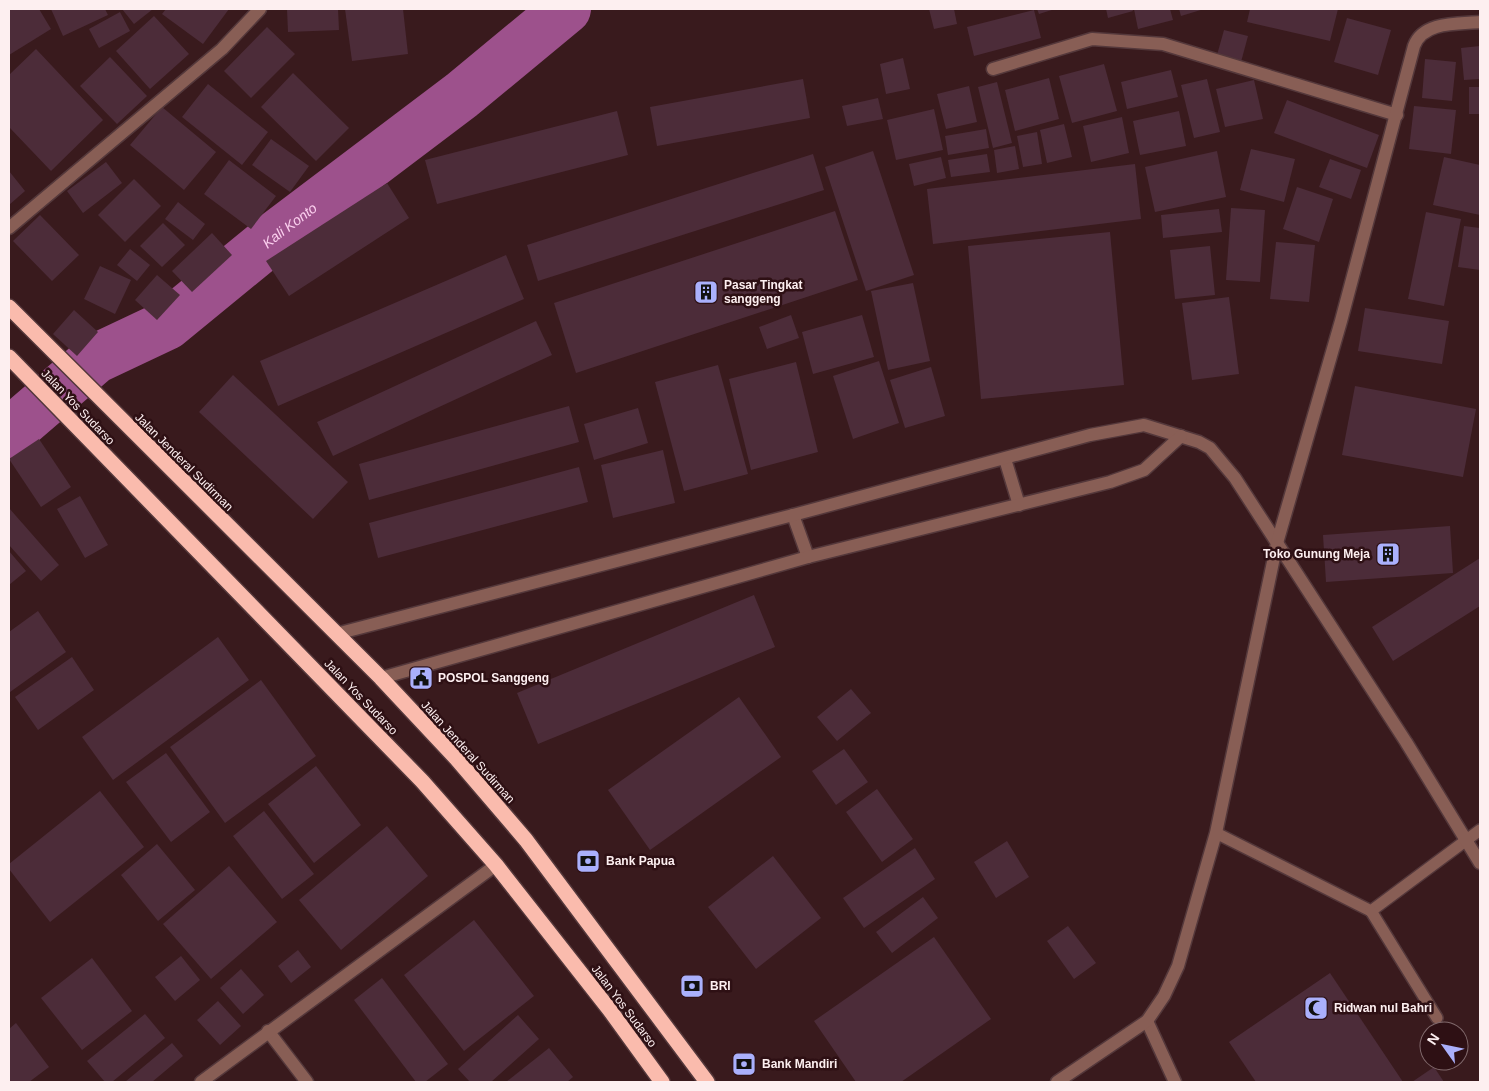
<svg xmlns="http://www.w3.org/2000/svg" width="1489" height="1091" viewBox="0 0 1489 1091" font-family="Arial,sans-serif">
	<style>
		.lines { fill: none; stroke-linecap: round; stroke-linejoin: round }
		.river { stroke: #9d518c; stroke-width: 50 }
		.building { fill: #4c2c39 }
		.lane-casing { stroke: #54383b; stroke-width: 14 }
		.street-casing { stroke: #54383b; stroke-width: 15 }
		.highway-casing { stroke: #54383b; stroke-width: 18 }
		.lane { stroke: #885e55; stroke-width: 11 }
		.street { stroke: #885e55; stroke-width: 12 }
		.highway { stroke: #fabbad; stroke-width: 15 }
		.labels { text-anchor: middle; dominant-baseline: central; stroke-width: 5; stroke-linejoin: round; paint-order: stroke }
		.poi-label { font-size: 12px; font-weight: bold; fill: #fdeff0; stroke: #2e1014; text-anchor: start }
		.street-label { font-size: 12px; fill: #fdeff0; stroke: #2e1014 }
		.water-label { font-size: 14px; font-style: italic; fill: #fcd0ef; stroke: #2e1014 }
	</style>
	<rect width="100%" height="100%" fill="#391a1d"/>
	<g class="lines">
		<path class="river" id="s1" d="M 9,433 L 95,359 L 167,325 L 278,234 L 462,95 L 566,9"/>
	</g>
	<g class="building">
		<polygon points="9,9 39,9 51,29 9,55"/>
		<polygon points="51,9 105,9 108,15 63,36"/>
		<polygon points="122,9 153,9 134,24"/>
		<polygon points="166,9 229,9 203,44 162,14"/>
		<polygon points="287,9 338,9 339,30 288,32"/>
		<polygon points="345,9 403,9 408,54 352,61"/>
		<polygon points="929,9 954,9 957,24 934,29"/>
		<polygon points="1037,9 1055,9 1039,14"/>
		<polygon points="1106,9 1132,9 1133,11 1108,18"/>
		<polygon points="1134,9 1170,9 1173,20 1138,29"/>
		<polygon points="1179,9 1204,9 1181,16"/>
		<polygon points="1250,9 1338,9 1330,41 1247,22"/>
		<polygon points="1034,10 1041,38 974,56 967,27"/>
		<polygon points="120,12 130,31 99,48 89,29"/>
		<polygon points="154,16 189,54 150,89 116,51"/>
		<polygon points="1347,18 1391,30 1378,75 1334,62"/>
		<polygon points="267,27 295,54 251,98 224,71"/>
		<polygon points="1224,30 1248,36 1241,62 1217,55"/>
		<polygon points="1480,46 1480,79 1464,80 1461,48"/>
		<polygon points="36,49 103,120 51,171 9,127 9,75"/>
		<polygon points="110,57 147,96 117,124 80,86"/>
		<polygon points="903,58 910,89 886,94 880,64"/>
		<polygon points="1425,59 1456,62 1452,101 1422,98"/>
		<polygon points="1104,64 1117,111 1072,123 1059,76"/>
		<polygon points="1171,70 1178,97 1127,109 1121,82"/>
		<polygon points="293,73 349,128 316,161 261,107"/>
		<polygon points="1049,78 1059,119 1015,131 1005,90"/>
		<polygon points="803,79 810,118 657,146 650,107"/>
		<polygon points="1207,79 1220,132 1194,138 1181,85"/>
		<polygon points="1254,80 1263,119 1225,127 1216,89"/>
		<polygon points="997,82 1012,143 993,148 978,87"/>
		<polygon points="208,84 268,132 242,165 182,117"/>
		<polygon points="969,86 977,122 946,129 937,94"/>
		<rect x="1469" y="87" width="11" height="27"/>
		<polygon points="878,98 883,119 847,126 842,106"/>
		<polygon points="1287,100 1379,135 1367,168 1274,133"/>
		<polygon points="1414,106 1456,110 1451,154 1409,149"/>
		<polygon points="162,107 216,152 184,190 130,145"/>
		<polygon points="934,109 943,150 896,160 887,120"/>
		<polygon points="617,111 628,155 437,204 425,160"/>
		<polygon points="1179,111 1186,146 1140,155 1133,121"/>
		<polygon points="1122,117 1129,153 1091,162 1083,126"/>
		<polygon points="1064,124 1072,157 1047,163 1040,130"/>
		<polygon points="986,129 989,148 948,155 945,136"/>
		<polygon points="1037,132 1042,164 1023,167 1017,136"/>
		<polygon points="271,139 309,166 290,192 252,165"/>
		<polygon points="1015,146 1019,169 997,173 994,150"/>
		<polygon points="1251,149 1295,159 1284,202 1240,190"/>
		<polygon points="873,151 914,275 866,291 825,167"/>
		<polygon points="1217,151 1226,197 1155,212 1145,167"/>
		<polygon points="813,154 824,190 538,281 527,245"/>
		<polygon points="987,154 990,172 951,177 948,160"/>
		<polygon points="941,157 946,178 914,186 909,164"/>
		<polygon points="1444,157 1480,165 1480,215 1433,205"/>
		<polygon points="1330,159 1361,170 1351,199 1319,187"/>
		<polygon points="229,160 276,196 251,229 204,194"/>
		<polygon points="106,162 122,183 83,213 67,191"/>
		<polygon points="1135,164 1141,219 933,244 927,189"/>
		<polygon points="9,171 25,191 9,205"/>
		<polygon points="134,179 161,206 125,242 98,215"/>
		<polygon points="387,183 409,218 289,296 266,261"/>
		<polygon points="1297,187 1333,199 1319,242 1283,229"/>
		<polygon points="178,202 205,224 193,240 165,219"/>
		<polygon points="1231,208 1265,210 1260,282 1226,280"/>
		<polygon points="1219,209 1222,232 1163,238 1161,215"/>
		<polygon points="835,211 858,280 576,373 554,303"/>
		<polygon points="1426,212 1461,219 1444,306 1408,299"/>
		<polygon points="40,215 79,255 52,281 13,241"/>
		<polygon points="163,223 185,245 162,267 140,246"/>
		<polygon points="1464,226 1480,228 1480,270 1458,267"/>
		<polygon points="1110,232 1124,385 981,399 968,246"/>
		<polygon points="212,233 232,255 192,292 172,271"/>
		<polygon points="1276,242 1315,245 1309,302 1270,299"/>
		<polygon points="1210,246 1215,295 1175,299 1170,250"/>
		<polygon points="130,249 150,265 137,281 117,265"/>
		<polygon points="506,255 524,299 278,406 260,361"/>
		<polygon points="100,266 131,280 115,314 84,299"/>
		<polygon points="157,275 180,295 157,320 135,300"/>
		<polygon points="913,283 930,361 888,370 871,291"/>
		<polygon points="1229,297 1239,374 1192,380 1182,303"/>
		<polygon points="1365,308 1449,321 1442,364 1358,351"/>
		<polygon points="74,310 98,332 77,356 53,334"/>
		<polygon points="791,315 799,338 767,349 759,327"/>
		<polygon points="862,315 874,357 813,374 802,332"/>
		<polygon points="536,321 552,355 333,456 317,422"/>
		<polygon points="879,361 899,423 853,439 833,376"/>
		<polygon points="796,362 818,452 751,470 729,379"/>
		<polygon points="718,365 748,474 684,491 655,382"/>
		<polygon points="931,367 945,416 905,428 890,380"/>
		<polygon points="233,375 348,482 313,519 199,412"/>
		<polygon points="1355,386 1476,409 1463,477 1342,455"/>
		<polygon points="569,406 579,442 369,500 359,464"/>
		<polygon points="638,408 648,443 594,460 584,424"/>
		<polygon points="39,439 71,487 41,507 9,459"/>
		<polygon points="663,450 675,503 613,518 601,465"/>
		<polygon points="579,467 588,502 378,558 369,523"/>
		<polygon points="80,496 108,545 85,558 57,509"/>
		<polygon points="9,508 59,565 41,581 9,545"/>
		<polygon points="1450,526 1453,573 1326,582 1323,535"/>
		<polygon points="9,551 26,571 9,585"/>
		<polygon points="1480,558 1480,606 1393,661 1372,627"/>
		<polygon points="754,595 775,647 538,744 517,693"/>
		<polygon points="38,611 66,652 10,692 9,632"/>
		<polygon points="218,637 249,680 113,780 82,737"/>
		<polygon points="72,657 94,690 38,730 15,697"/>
		<polygon points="261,680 316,756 225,823 170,747"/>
		<polygon points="851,689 871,713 837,741 817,717"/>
		<polygon points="739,697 781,757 650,850 608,790"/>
		<polygon points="844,749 868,782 836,805 812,771"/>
		<polygon points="166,753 210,812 171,842 126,782"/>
		<polygon points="316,766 361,825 314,863 268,804"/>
		<polygon points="877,789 913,839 882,862 846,812"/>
		<polygon points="100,791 144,847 50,922 9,869 9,864"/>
		<polygon points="264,811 314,874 282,899 233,836"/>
		<polygon points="387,826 428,876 341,950 299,900"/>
		<polygon points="1007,841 1029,877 996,898 974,862"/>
		<polygon points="157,844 195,890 158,921 121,875"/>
		<polygon points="915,848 935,879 864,928 843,898"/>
		<polygon points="773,856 821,918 756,969 708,907"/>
		<polygon points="229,866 277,922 211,979 163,924"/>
		<polygon points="923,897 938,918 892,953 876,932"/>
		<polygon points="474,920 534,996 464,1051 404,975"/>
		<polygon points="1068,926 1096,963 1074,979 1047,941"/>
		<polygon points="934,937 991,1019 901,1082 856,1082 814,1021"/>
		<polygon points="298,950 311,967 291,983 278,966"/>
		<polygon points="181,956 200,980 175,1001 155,977"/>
		<polygon points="92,958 132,1011 82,1050 41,998"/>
		<polygon points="241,969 264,995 243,1014 220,988"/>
		<polygon points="1330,973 1403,1082 1256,1082 1229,1042"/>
		<polygon points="382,978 448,1064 425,1082 416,1082 354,1000"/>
		<polygon points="218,1001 241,1026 220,1045 197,1020"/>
		<polygon points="145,1014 165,1038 112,1082 105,1082 87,1061"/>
		<polygon points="518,1015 539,1039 491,1082 470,1082 458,1069"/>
		<polygon points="16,1023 49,1067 29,1082 9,1082 9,1029"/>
		<polygon points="172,1043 183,1056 152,1082 125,1082"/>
		<polygon points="549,1048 573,1077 567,1082 506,1082"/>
		<polygon points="1434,1067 1444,1082 1412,1082"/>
	</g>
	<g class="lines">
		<g class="lane-casing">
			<g id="lane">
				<polyline points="1216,833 1371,911 1480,830"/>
				<polyline points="1371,911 1437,1018"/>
			</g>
		</g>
		<g class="street-casing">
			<g id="street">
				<polyline points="993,69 1092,39 1163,44 1397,115"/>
				<polyline points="9,228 222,49 260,9"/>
				<polyline points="1005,459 1019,505"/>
				<polyline points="793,515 808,557"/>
				<polyline points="336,634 793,515 1090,435 1144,425 1199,442 1210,448 1235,478 1406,742 1480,863"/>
				<polyline points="381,678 808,557 1110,482 1144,470 1181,436"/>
				<polyline points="1147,1021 1175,1082"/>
				<polyline points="268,1031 307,1082"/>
				<polyline points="201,1082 496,865"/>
				<path d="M 1057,1082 L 1147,1021 L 1164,996 L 1178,966 L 1216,833 L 1277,543 L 1341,321 L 1414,46 C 1423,21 1458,24 1480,22"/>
			</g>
		</g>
		<g class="highway-casing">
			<g id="highway">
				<polyline points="9,307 381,678 455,757 526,840 707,1082"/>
				<polyline points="9,357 422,781 496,865 609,1009 662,1082"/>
			</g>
		</g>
		<use href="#lane" class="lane"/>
		<use href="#street" class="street"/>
		<use href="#highway" class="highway"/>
	</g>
	<defs>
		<g id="building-square" transform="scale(1.25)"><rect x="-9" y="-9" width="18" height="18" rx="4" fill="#aab0fc" stroke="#2e1014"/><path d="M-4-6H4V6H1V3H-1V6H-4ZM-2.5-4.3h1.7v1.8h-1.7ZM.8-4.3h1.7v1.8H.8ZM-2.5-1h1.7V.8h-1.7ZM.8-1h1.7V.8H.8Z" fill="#111"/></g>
		<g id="civic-square" transform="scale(1.25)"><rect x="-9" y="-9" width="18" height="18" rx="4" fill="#aab0fc" stroke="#2e1014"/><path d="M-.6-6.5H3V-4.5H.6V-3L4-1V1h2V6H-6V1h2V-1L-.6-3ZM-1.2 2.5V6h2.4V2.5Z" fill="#111"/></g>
		<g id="bank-square" transform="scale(1.25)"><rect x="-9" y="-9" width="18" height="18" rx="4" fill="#aab0fc" stroke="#2e1014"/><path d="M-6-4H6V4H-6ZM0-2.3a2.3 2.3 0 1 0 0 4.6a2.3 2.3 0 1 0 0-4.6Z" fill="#111"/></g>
		<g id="mosque-square" transform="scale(1.25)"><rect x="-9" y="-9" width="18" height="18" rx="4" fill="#aab0fc" stroke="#2e1014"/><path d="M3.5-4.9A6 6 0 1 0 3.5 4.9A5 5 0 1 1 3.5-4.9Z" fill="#111"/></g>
	</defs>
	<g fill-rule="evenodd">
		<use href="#building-square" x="706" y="292"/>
		<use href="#building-square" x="1388" y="554"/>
		<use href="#civic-square" x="421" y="678"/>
		<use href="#bank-square" x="588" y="861"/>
		<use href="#bank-square" x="692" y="986"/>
		<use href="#mosque-square" x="1316" y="1008"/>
		<use href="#bank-square" x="744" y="1064"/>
	</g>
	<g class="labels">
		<g class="poi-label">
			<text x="724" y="285">Pasar Tingkat<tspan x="724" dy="14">sanggeng</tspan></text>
			<text x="1370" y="554" text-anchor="end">Toko Gunung Meja</text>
			<text x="438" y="678">POSPOL Sanggeng</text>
			<text x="606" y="861">Bank Papua</text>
			<text x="710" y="986">BRI</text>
			<text x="1334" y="1008">Ridwan nul Bahri</text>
			<text x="762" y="1064">Bank Mandiri</text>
		</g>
		<g class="street-label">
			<text transform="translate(78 407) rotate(46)">Jalan Yos Sudarso</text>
			<text transform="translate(184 462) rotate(45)">Jalan Jenderal Sudirman</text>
			<text transform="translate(361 697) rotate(46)">Jalan Yos Sudarso</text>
			<text transform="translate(468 752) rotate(48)">Jalan Jenderal Sudirman</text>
			<text transform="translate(624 1006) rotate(53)">Jalan Yos Sudarso</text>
		</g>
		<g class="water-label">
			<text stroke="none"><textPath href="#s1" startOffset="351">Kali Konto</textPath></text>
		</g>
	</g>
	<rect width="1489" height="1091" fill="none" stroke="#fdeff0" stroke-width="20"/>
	<g transform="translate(1444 1046) rotate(303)"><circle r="24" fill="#2e1014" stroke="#81696c"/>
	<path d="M0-4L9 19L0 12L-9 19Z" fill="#aab0fc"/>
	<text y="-8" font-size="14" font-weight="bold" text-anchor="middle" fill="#fdeff0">N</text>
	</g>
</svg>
